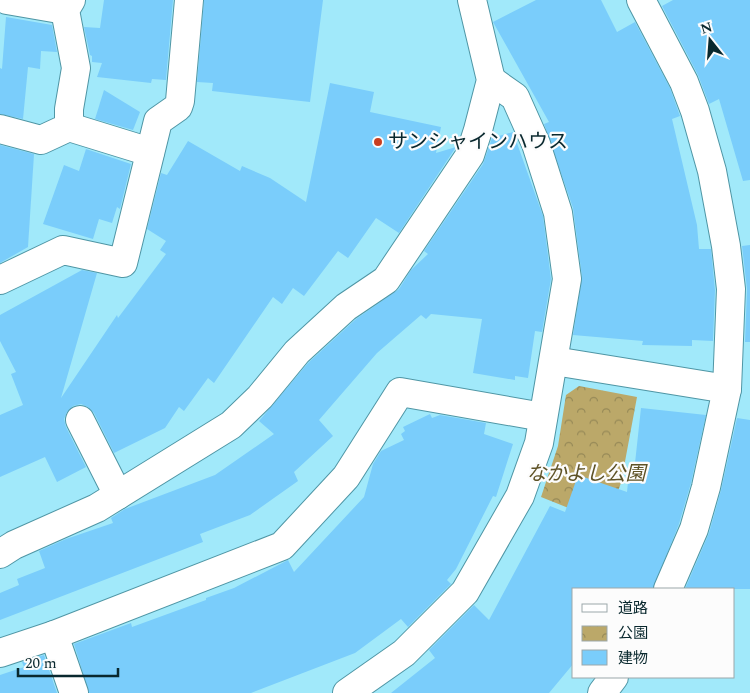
<svg xmlns="http://www.w3.org/2000/svg" width="750" height="693" viewBox="0 0 750 693" font-family="Spectral,'Noto Sans JP',serif">
	<style>
		.park { fill: url(#park-crowns) }
		.building { fill: #7acdfb }
		.lines { fill: none; stroke-linecap: round; stroke-linejoin: round }
		.minor-casing { stroke: #4f96a5; stroke-width: 30 }
		.minor { stroke: #fff; stroke-width: 28 }
		.poi-dot { fill: #c93e20; stroke: #fcfcfc; stroke-width: 2 }
		.labels { text-anchor: middle; dominant-baseline: central; stroke-width: 4.5; stroke-linejoin: round; paint-order: stroke }
		.poi-label { font-size: 20px; fill: #09282e; stroke: #fcfcfc; text-anchor: start }
		.park-label { font-size: 20px; font-style: italic; fill: #5f5327; stroke: #fcfcfc }
	</style>
	<defs>
		<pattern id="park-crowns" width="20" height="18" patternUnits="userSpaceOnUse" patternTransform="scale(1.25)"><rect width="20" height="18" fill="#bba869"/><path d="M2 6a3 3 0 1 1 6 0M12 15a3 3 0 1 1 6 0" fill="none" stroke="#968957"/></pattern>
	</defs>
	<rect width="100%" height="100%" fill="#a1e9fa"/>
	<polygon class="park" points="579,386 637,397 621,483 606,523 541,497 558,446 566,395"/>
	<g class="building">
		<polygon points="104,0 173,0 166,80 152,79 151,83 97,77 102,63 92,62 92,56 90,55 84,27 100,28"/>
		<polygon points="204,0 323,0 310,102 212,91 213,83 197,82"/>
		<polygon points="536,0 601,0 617,32 635,22 670,88 680,116 672,119 697,225 699,249 711,249 715,290 713,341 692,340 692,346 642,345 643,341 573,335 582,277 573,208 544,124 549,122 493,22"/>
		<polygon points="673,0 750,0 750,180 743,181 719,99 709,104 698,75 662,6"/>
		<polygon points="6,17 52,25 57,52 41,51 40,69 28,67 23,119 0,114 0,68 2,69"/>
		<polygon points="330,83 374,92 370,112 441,127 436,153 456,147 399,233 376,218 348,258 338,251 304,296 293,288 282,304 273,297 214,383 208,378 184,411 179,407 165,428 114,453 94,413 88,407 81,404 73,406 67,412 64,419 66,427 86,467 57,482 45,457 0,477 0,415 23,405 11,374 16,372 0,341 0,315 82,270 97,273 61,398 117,315 118,318 166,254 160,250 166,241 147,229 161,173 167,175 188,141 240,171 242,166 270,178 306,202"/>
		<polygon points="104,90 140,112 133,130 95,119"/>
		<polygon points="513,132 543,216 551,279 542,332 535,331 528,378 515,376 515,380 473,373 482,319 431,314 426,319 421,315 377,353 319,420 333,436 294,472 298,481 250,515 200,534 203,542 0,620 0,593 19,585 17,579 45,568 39,551 66,539 113,523 111,518 125,509 215,475 274,434 259,421 308,363 356,319 399,289 411,270 428,254 424,251 483,164 492,138"/>
		<polygon points="0,145 34,154 28,247 0,263"/>
		<polygon points="86,149 131,164 120,209 117,207 112,223 99,219 93,239 43,224 64,165 79,171"/>
		<polygon points="750,245 750,342 745,342 747,289 742,246"/>
		<polygon points="641,408 706,415 691,483 679,524 653,589 574,589 574,663 549,693 391,693 435,658 429,650 474,605 489,620 550,506 565,512 578,475 627,492 630,463 635,463"/>
		<polygon points="430,414 432,418 440,415 486,423 484,434 513,444 496,497 493,496 456,569 447,580 451,584 408,627 401,619 355,653 251,693 89,693 74,644 131,623 132,627 206,600 206,598 234,588 288,560 294,572 364,497 373,464 381,451 404,440 401,434 405,431 403,427"/>
		<polygon points="737,418 750,420 750,589 685,589 709,533 721,490"/>
		<polygon points="44,655 57,693 0,693 0,675 24,667 22,662"/>
	</g>
	<g class="lines">
		<g class="minor-casing">
			<g id="minor">
				<polyline points="7,0 65,10"/>
				<polyline points="641,0 684,82 695,111 712,171 726,246 731,289 727,389 706,487 694,529 668,589"/>
				<polyline points="69,127 150,152"/>
				<polyline points="0,129 41,140 69,127 69,109 76,68 65,10 71,0"/>
				<polyline points="0,280 63,250 123,263 158,121 178,107 180,101 189,0"/>
				<polyline points="554,361 727,389"/>
				<polyline points="80,420 118,495"/>
				<polyline points="0,554 14,545 97,508 231,425 260,397 297,352 346,307 386,280 470,155 478,130 491,80 472,0"/>
				<polyline points="54,635 74,693"/>
				<polyline points="0,653 54,635 282,546 346,477 400,392 543,417"/>
				<polyline points="347,693 404,653 465,592 520,496 539,443 567,279 558,213 536,144 515,97 491,80"/>
				<polyline points="602,693 614,677"/>
			</g>
		</g>
		<use href="#minor" class="minor"/>
	</g>
	<circle class="poi-dot" cx="378" cy="142" r="5"/>
	<g class="labels">
		<g class="poi-label">
			<text x="388" y="142">サンシャインハウス</text>
		</g>
		<g class="park-label">
			<text x="586" y="474">なかよし公園</text>
		</g>
	</g>
	<rect x="572" y="588" width="162" height="90" fill="#fcfcfc" stroke="#9ba7aa"/>
	<rect x="582" y="604" width="25" height="8" fill="#ffffff" stroke="#9ba7aa"/>
	<text x="618" y="613" font-size="15" fill="#09282e">道路</text>
	<rect x="582" y="626" width="25" height="15" fill="url(#park-crowns)" stroke="#9ba7aa"/>
	<text x="618" y="638" font-size="15" fill="#09282e">公園</text>
	<rect x="582" y="650" width="25" height="15" fill="#7acdfb" stroke="#9ba7aa"/>
	<text x="618" y="663" font-size="15" fill="#09282e">建物</text>
	<g transform="translate(710 40) rotate(343)" stroke="#fcfcfc" stroke-width="4" paint-order="stroke">
	<path d="M0-4L9 19L0 12L-9 19Z" fill="#09282e"/>
	<text y="-8" font-size="14" font-weight="bold" text-anchor="middle" fill="#09282e">N</text>
	</g>
	<path d="M18 668v8h100v-8" fill="none" stroke="#09282e" stroke-width="2.5"/>
	<text x="25" y="668" font-size="15" fill="#09282e" stroke="#fcfcfc" stroke-width="4" paint-order="stroke">20 m</text>
</svg>
